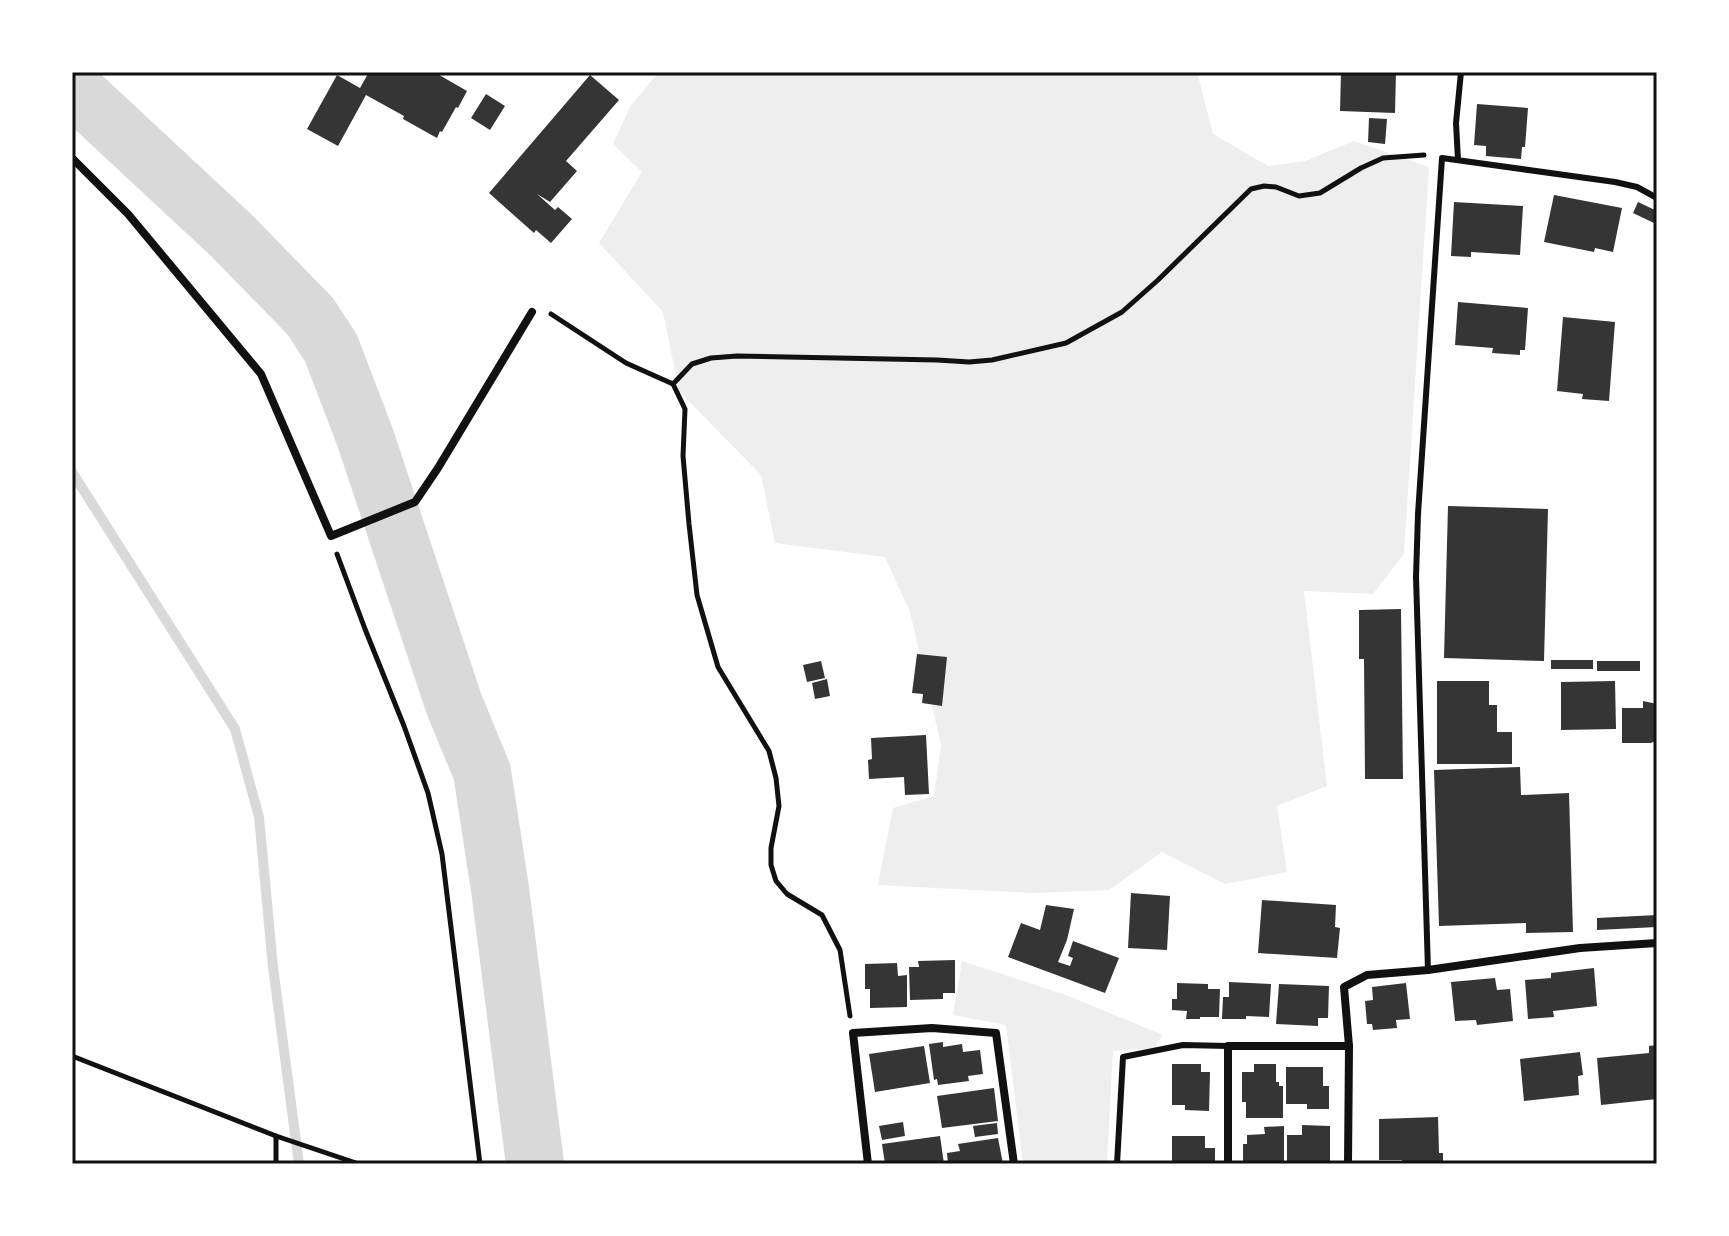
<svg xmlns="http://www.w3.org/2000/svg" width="1729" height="1236" viewBox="0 0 1729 1236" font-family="Jost,sans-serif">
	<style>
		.green { fill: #eee }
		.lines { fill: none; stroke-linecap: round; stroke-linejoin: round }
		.stream { stroke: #d9d9d9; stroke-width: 10 }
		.river { stroke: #d9d9d9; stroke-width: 58 }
		.building { fill: #353535 }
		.path { stroke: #111; stroke-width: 5 }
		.service { stroke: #111; stroke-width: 6 }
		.minor { stroke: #111; stroke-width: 8 }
		.neatline { fill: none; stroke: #111; stroke-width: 3 }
	</style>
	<rect width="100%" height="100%" fill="#fff"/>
	<g class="green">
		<polygon points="659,72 1197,72 1213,134 1268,166 1305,161 1354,141 1429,167 1404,554 1373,594 1304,591 1327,786 1277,806 1287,872 1225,884 1162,852 1109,890 1034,893 878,885 893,808 934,796 941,745 910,612 885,557 775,543 761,475 679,391 663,312 599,243 642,172 613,144 631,105"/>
		<polygon points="962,961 1066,995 1163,1035 1154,1048 1113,1051 1107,1164 1023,1164 1006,1025 953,1015"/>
	</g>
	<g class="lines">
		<polyline class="stream" points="72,472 235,729 259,817 273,967 299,1164"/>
		<polyline class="river" points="72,87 232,236 310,316 331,348 365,437 454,704 482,772 500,889 535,1164"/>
	</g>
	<g class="building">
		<polygon points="369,72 434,72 467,91 458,108 456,107 442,132 440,131 437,138 403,119 404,116 366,95 338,146 307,129 337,75 360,88"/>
		<polygon points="1341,72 1396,72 1395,113 1340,111"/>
		<polygon points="590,75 619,100 566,161 577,171 550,202 537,194 555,210 558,207 572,219 551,243 536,230 534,233 489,193"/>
		<polygon points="486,94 505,106 490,130 471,118"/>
		<polygon points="1477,104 1528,108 1525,147 1522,147 1521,159 1486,156 1486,146 1474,145"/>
		<polygon points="1369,118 1387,119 1385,144 1368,142"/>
		<polygon points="1554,195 1622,208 1613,252 1595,248 1594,252 1544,242"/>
		<polygon points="1454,202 1523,206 1520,255 1471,252 1471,257 1451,256"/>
		<polygon points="1638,202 1657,211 1656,224 1633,213"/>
		<polygon points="1458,302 1528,308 1525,350 1520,350 1520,355 1492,353 1493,348 1455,345"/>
		<polygon points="1563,317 1615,322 1609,401 1582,399 1583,394 1557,391"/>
		<polygon points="1448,506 1548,509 1544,661 1444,658"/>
		<polygon points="1401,609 1403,779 1365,779 1364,659 1359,659 1359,610"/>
		<polygon points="917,654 947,657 942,706 922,703 923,694 912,693"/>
		<rect x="1551" y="660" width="42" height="9"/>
		<polygon points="821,661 825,678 807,682 803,665"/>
		<rect x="1597" y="661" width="43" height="10"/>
		<polygon points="827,679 830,696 815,699 812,683"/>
		<polygon points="1437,681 1489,681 1489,705 1497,705 1497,732 1512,732 1512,764 1437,764"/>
		<polygon points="1615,681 1616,729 1561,730 1561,682"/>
		<polygon points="1643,701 1657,704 1657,740 1651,743 1622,743 1622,708 1643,708"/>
		<polygon points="926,735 929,794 905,795 904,777 869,779 868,760 872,759 871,738"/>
		<polygon points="1520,767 1521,795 1569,793 1573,932 1526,933 1526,923 1439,926 1434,770"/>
		<polygon points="1131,893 1170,896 1167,950 1128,948"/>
		<polygon points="1262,900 1336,905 1335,927 1340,928 1337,958 1258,953"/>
		<polygon points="1046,905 1074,909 1067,940 1058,962 1070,966 1073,958 1068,956 1073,941 1119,958 1105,993 1008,957 1021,923 1040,930"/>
		<polygon points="1657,915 1657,927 1597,930 1597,918"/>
		<polygon points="955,960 955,993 943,993 943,999 910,1000 909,967 919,967 918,961"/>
		<polygon points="897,963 898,976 907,975 907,1007 870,1008 870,989 865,989 865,964"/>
		<polygon points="1594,968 1597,1006 1553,1011 1554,1017 1528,1019 1525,980 1551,978 1551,973"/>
		<polygon points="1495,978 1497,990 1510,989 1513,1021 1477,1025 1476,1020 1455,1021 1451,982"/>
		<polygon points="1229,982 1271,984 1269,1017 1246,1016 1246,1019 1222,1019 1223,997 1229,997"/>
		<polygon points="1177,983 1208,984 1208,989 1220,989 1219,1017 1200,1017 1200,1019 1186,1019 1187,1011 1172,1010 1172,999 1177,999"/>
		<polygon points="1406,983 1410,1019 1396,1020 1397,1028 1373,1030 1372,1024 1367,1024 1365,1001 1373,1000 1372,987"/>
		<polygon points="1279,984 1329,986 1328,1018 1318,1018 1318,1026 1276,1024"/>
		<polygon points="943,1042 943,1047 962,1044 963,1052 980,1050 983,1074 968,1076 969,1081 938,1085 937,1079 934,1080 929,1044"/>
		<polygon points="1657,1045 1657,1099 1601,1105 1597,1058 1649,1053 1649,1046"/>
		<polygon points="924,1046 930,1083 875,1092 869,1054"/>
		<polygon points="1580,1052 1583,1075 1578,1076 1579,1095 1524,1101 1520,1059"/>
		<polygon points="1172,1064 1201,1064 1201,1072 1210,1072 1209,1111 1185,1110 1185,1105 1172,1105"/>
		<polygon points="1254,1064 1276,1064 1276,1082 1279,1082 1279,1086 1283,1086 1283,1118 1246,1118 1246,1102 1242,1102 1242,1072 1254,1072"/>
		<polygon points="1286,1067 1323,1067 1323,1086 1329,1086 1329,1109 1307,1109 1307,1104 1286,1104"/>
		<polygon points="994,1088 998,1121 942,1128 937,1096"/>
		<polygon points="1438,1117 1439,1153 1443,1153 1443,1164 1402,1164 1402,1160 1379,1160 1379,1119"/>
		<polygon points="903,1122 905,1136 882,1140 879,1126"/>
		<polygon points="997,1123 998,1134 975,1137 973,1126"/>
		<polygon points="1302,1125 1330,1126 1330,1164 1287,1164 1287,1135 1302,1135"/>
		<polygon points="1284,1126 1284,1164 1243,1164 1243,1144 1247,1144 1247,1135 1265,1134 1264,1127"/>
		<polygon points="940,1136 944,1164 885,1164 882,1144"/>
		<polygon points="1172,1136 1205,1136 1205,1148 1215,1148 1215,1164 1172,1164"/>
		<polygon points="998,1138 1003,1164 948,1164 947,1153 960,1151 958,1144"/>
	</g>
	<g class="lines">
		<g class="path">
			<polyline points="551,314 626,363 673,384 685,409 683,456 689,524 697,595 718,667 769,751 776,778 779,806 771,848 771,865 776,881 787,894 822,915 840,950 850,1016"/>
			<polyline points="673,384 692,364 711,358 737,356 937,360 969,362 992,360 1066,343 1122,312 1158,280 1251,189 1264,186 1276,187 1299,196 1320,193 1361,168 1383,158 1424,155"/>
			<polyline points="337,554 365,629 404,726 428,793 442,854 480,1164"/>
			<polyline points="72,1056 276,1136 359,1164"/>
			<polyline points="276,1136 276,1164"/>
		</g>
		<g class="service">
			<polyline points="1458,160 1456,123 1461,72"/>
			<polyline points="1428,970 1416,577 1418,514 1442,158 1615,182 1637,187 1657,198"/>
			<polyline points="1117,1164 1123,1057 1183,1045 1228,1046"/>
		</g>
		<g class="minor">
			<polyline points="72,158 128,214 261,374 331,536 415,502 438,468 532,312"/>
			<polyline points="868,1164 853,1033 932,1028 996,1033 1014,1164"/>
			<polyline points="1228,1164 1228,1046 1349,1046"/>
			<polyline points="1348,1164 1349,1046 1344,987 1367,975 1428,970 1580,948 1657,943"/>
		</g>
	</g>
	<rect width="1729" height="1236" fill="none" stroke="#ffffff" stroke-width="148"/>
	<rect x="74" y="74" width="1581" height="1088" class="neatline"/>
</svg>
